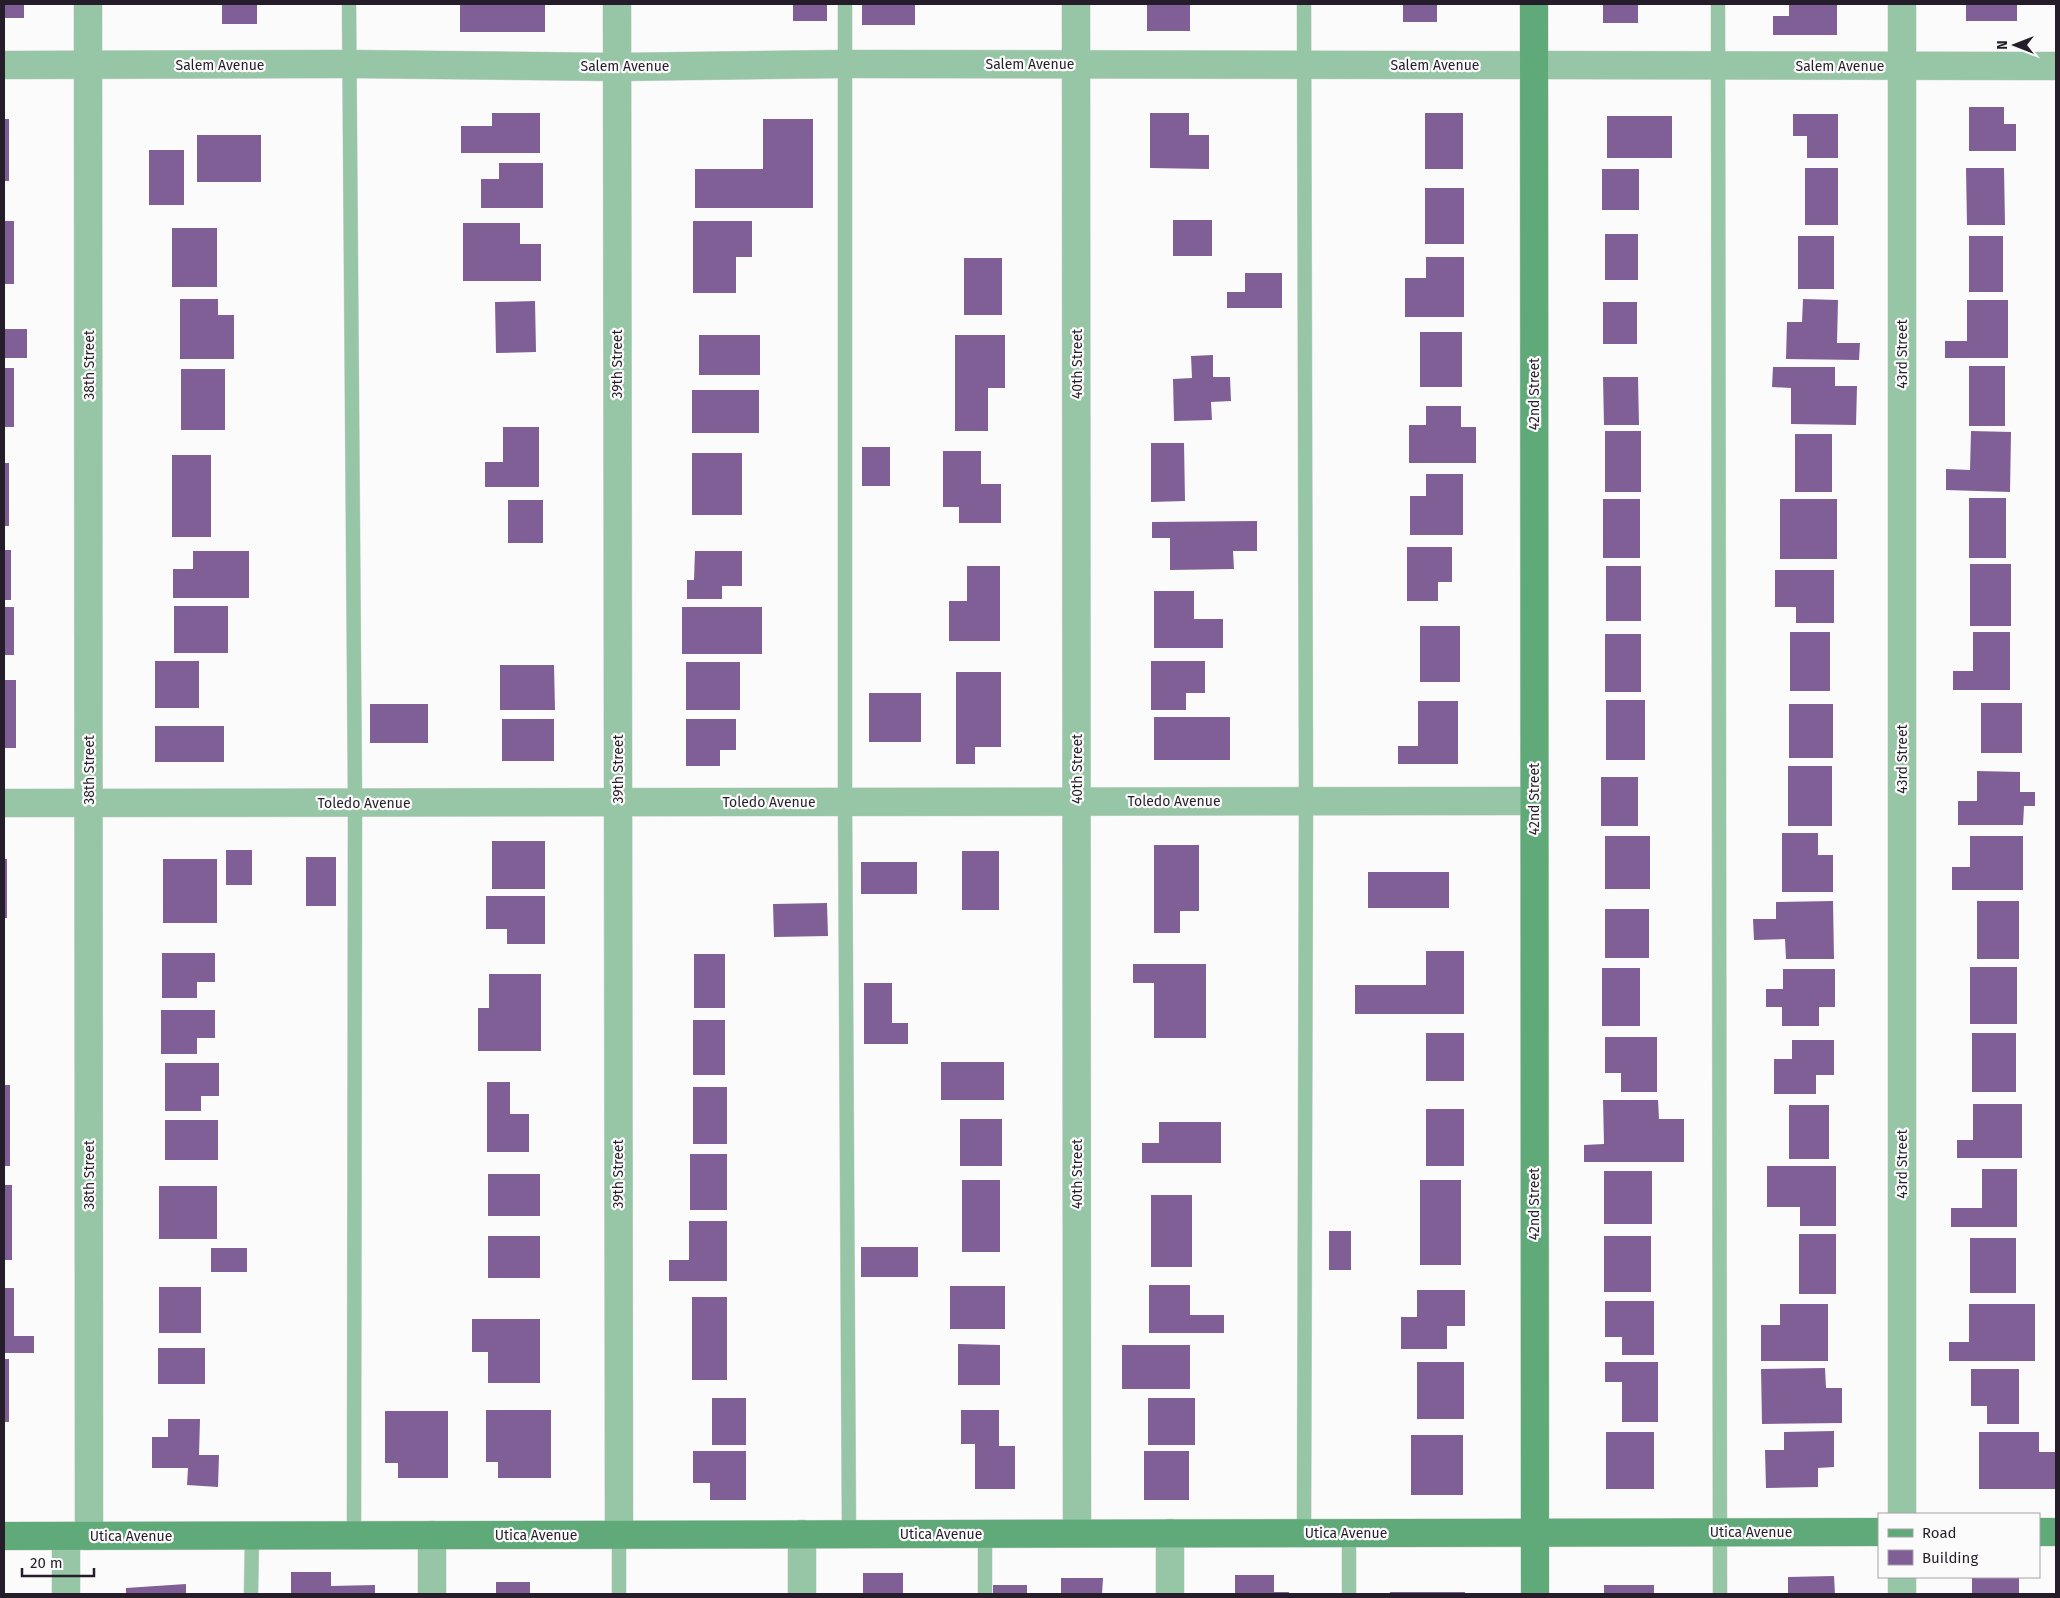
<svg xmlns="http://www.w3.org/2000/svg" width="2060" height="1598" viewBox="0 0 2060 1598" font-family="'Fira Sans',sans-serif">
	<style>
		.building { fill: #805f96 }
		.lines { fill: none; stroke-linecap: round; stroke-linejoin: round }
		.lane-casing { stroke: #d9d7d9; stroke-width: 15 }
		.street-casing { stroke: #d9d7d9; stroke-width: 29 }
		.secondary-casing { stroke: #d9d7d9; stroke-width: 29 }
		.lane { stroke: #96c6a5; stroke-width: 14 }
		.street { stroke: #96c6a5; stroke-width: 28 }
		.secondary { stroke: #60aa7a; stroke-width: 28 }
		.labels { text-anchor: middle; dominant-baseline: central; stroke-width: 4.5; stroke-linejoin: round; paint-order: stroke }
		.street-label { font-size: 14px; fill: #251d29; stroke: #fbfbfb }
	</style>
	<rect width="100%" height="100%" fill="#fbfbfb"/>
	<g class="building">
		<rect x="4" y="4" width="20" height="14"/>
		<rect x="222" y="4" width="35" height="20"/>
		<rect x="460" y="4" width="85" height="28"/>
		<rect x="793" y="4" width="34" height="17"/>
		<rect x="862" y="4" width="53" height="21"/>
		<rect x="1147" y="4" width="43" height="27"/>
		<rect x="1403" y="4" width="34" height="18"/>
		<rect x="1603" y="4" width="35" height="19"/>
		<polygon points="1789,4 1837,4 1837,35 1773,35 1773,16 1789,16"/>
		<rect x="1966" y="4" width="51" height="17"/>
		<polygon points="1969,107 2004,107 2004,124 2016,124 2016,151 1969,151"/>
		<polygon points="492,113 540,113 540,153 461,153 461,126 492,126"/>
		<polygon points="1150,113 1189,113 1189,135 1209,135 1209,169 1150,168"/>
		<rect x="1425" y="113" width="38" height="56"/>
		<polygon points="1793,114 1838,114 1838,158 1807,158 1807,136 1793,136"/>
		<rect x="1607" y="116" width="65" height="42"/>
		<rect x="4" y="119" width="5" height="62"/>
		<polygon points="763,119 813,119 813,208 695,208 695,169 763,169"/>
		<rect x="197" y="135" width="64" height="47"/>
		<rect x="149" y="150" width="35" height="55"/>
		<polygon points="499,163 543,163 543,208 481,208 481,179 499,179"/>
		<rect x="1805" y="168" width="33" height="57"/>
		<polygon points="1966,168 2004,168 2005,225 1967,225"/>
		<rect x="1602" y="169" width="37" height="41"/>
		<rect x="1425" y="188" width="39" height="56"/>
		<rect x="1173" y="220" width="39" height="36"/>
		<rect x="4" y="221" width="10" height="63"/>
		<polygon points="693,221 752,221 752,257 736,257 736,293 693,293"/>
		<polygon points="463,223 520,223 520,244 541,244 541,281 463,281"/>
		<rect x="172" y="228" width="45" height="59"/>
		<rect x="1605" y="234" width="33" height="46"/>
		<rect x="1798" y="236" width="36" height="53"/>
		<rect x="1969" y="236" width="34" height="56"/>
		<polygon points="1426,257 1464,257 1464,317 1405,317 1405,278 1426,278"/>
		<rect x="964" y="258" width="38" height="57"/>
		<polygon points="1245,273 1282,273 1282,308 1227,308 1227,292 1245,292"/>
		<polygon points="180,299 218,299 218,315 234,315 234,359 180,359"/>
		<polygon points="1803,299 1838,300 1837,343 1860,343 1859,360 1786,359 1787,322 1802,322"/>
		<polygon points="1967,300 2008,300 2008,358 1945,358 1945,341 1967,341"/>
		<polygon points="535,301 536,352 496,353 495,302"/>
		<rect x="1603" y="302" width="34" height="42"/>
		<rect x="4" y="329" width="23" height="29"/>
		<rect x="1420" y="332" width="42" height="55"/>
		<rect x="699" y="335" width="61" height="40"/>
		<polygon points="955,335 1005,335 1005,388 988,388 988,431 955,431"/>
		<polygon points="1213,355 1213,377 1230,377 1231,401 1211,402 1212,420 1174,421 1173,379 1192,378 1191,356"/>
		<rect x="1969" y="366" width="36" height="60"/>
		<polygon points="1773,367 1835,367 1835,386 1857,386 1856,425 1791,424 1791,388 1772,387"/>
		<rect x="4" y="368" width="10" height="59"/>
		<rect x="181" y="369" width="44" height="61"/>
		<polygon points="1603,377 1638,377 1639,425 1604,425"/>
		<rect x="692" y="390" width="67" height="43"/>
		<polygon points="1426,406 1461,406 1461,427 1476,427 1476,463 1409,463 1409,425 1426,425"/>
		<polygon points="503,427 539,427 539,487 485,487 485,462 503,462"/>
		<rect x="1605" y="431" width="36" height="61"/>
		<polygon points="1971,431 2011,432 2010,492 1946,490 1946,469 1970,470"/>
		<rect x="1795" y="434" width="37" height="58"/>
		<polygon points="1151,443 1184,443 1185,501 1151,502"/>
		<rect x="862" y="447" width="28" height="39"/>
		<polygon points="943,451 981,451 981,484 1001,484 1001,523 959,523 959,507 943,507"/>
		<rect x="692" y="453" width="50" height="62"/>
		<rect x="172" y="455" width="39" height="82"/>
		<rect x="4" y="463" width="5" height="63"/>
		<polygon points="1426,474 1463,474 1463,535 1410,535 1410,496 1426,496"/>
		<rect x="1969" y="498" width="37" height="60"/>
		<rect x="1603" y="499" width="37" height="59"/>
		<rect x="1780" y="499" width="57" height="60"/>
		<rect x="508" y="500" width="35" height="43"/>
		<polygon points="1257,521 1257,551 1233,551 1234,569 1170,570 1170,538 1152,538 1152,522"/>
		<polygon points="1407,547 1452,547 1452,582 1438,582 1438,601 1407,601"/>
		<rect x="4" y="550" width="7" height="50"/>
		<polygon points="193,551 249,551 249,598 173,598 173,569 193,569"/>
		<polygon points="695,551 742,551 742,586 722,586 722,599 687,599 687,580 694,580"/>
		<rect x="1970" y="564" width="41" height="62"/>
		<polygon points="967,566 1000,566 1000,641 949,641 949,601 967,601"/>
		<rect x="1606" y="566" width="35" height="55"/>
		<polygon points="1775,570 1834,570 1834,623 1796,623 1796,607 1775,607"/>
		<polygon points="1154,591 1194,591 1194,619 1223,619 1223,648 1154,648"/>
		<rect x="174" y="606" width="54" height="47"/>
		<rect x="4" y="607" width="10" height="48"/>
		<rect x="682" y="607" width="80" height="47"/>
		<rect x="1420" y="626" width="40" height="56"/>
		<rect x="1790" y="632" width="40" height="59"/>
		<polygon points="1973,632 2010,632 2010,690 1953,690 1953,671 1973,671"/>
		<rect x="1605" y="634" width="36" height="58"/>
		<rect x="155" y="661" width="44" height="47"/>
		<polygon points="1151,661 1205,661 1205,693 1186,693 1186,710 1151,710"/>
		<rect x="686" y="662" width="54" height="48"/>
		<polygon points="500,665 554,665 555,710 500,710"/>
		<polygon points="956,672 1001,672 1001,747 975,747 975,764 956,764"/>
		<rect x="4" y="680" width="12" height="68"/>
		<rect x="869" y="693" width="52" height="49"/>
		<rect x="1606" y="700" width="39" height="60"/>
		<polygon points="1418,701 1458,701 1458,764 1398,764 1398,746 1418,746"/>
		<rect x="1981" y="703" width="41" height="50"/>
		<rect x="370" y="704" width="58" height="39"/>
		<rect x="1789" y="704" width="44" height="54"/>
		<rect x="1154" y="717" width="76" height="43"/>
		<rect x="502" y="719" width="52" height="42"/>
		<polygon points="686,719 736,719 736,750 720,750 720,766 686,766"/>
		<rect x="155" y="726" width="69" height="36"/>
		<rect x="1788" y="766" width="44" height="60"/>
		<polygon points="1977,771 2020,772 2020,792 2035,792 2035,806 2024,806 2023,825 1958,825 1958,801 1977,801"/>
		<rect x="1601" y="777" width="37" height="49"/>
		<polygon points="1782,833 1818,833 1818,855 1833,855 1833,892 1782,892"/>
		<rect x="1605" y="836" width="45" height="53"/>
		<polygon points="1970,836 2023,836 2023,890 1952,890 1952,867 1970,867"/>
		<rect x="492" y="841" width="53" height="48"/>
		<polygon points="1154,845 1199,845 1199,911 1180,911 1180,933 1154,933"/>
		<rect x="226" y="850" width="26" height="35"/>
		<rect x="962" y="851" width="37" height="59"/>
		<rect x="306" y="857" width="30" height="49"/>
		<rect x="4" y="859" width="3" height="59"/>
		<rect x="163" y="859" width="54" height="64"/>
		<rect x="861" y="862" width="56" height="32"/>
		<rect x="1368" y="872" width="81" height="36"/>
		<polygon points="486,896 545,896 545,944 507,944 507,929 486,929"/>
		<polygon points="1833,901 1834,959 1786,959 1785,939 1754,940 1753,919 1776,919 1776,902"/>
		<rect x="1977" y="901" width="42" height="58"/>
		<polygon points="827,903 828,936 774,937 773,904"/>
		<rect x="1605" y="909" width="44" height="49"/>
		<polygon points="1426,951 1464,951 1464,1014 1355,1014 1355,985 1426,985"/>
		<polygon points="162,953 215,953 215,982 197,982 197,998 162,998"/>
		<rect x="694" y="954" width="31" height="54"/>
		<polygon points="1133,964 1206,964 1206,1038 1154,1038 1154,983 1133,983"/>
		<rect x="1970" y="967" width="47" height="57"/>
		<rect x="1602" y="968" width="38" height="58"/>
		<polygon points="1783,969 1835,969 1835,1007 1819,1007 1819,1026 1782,1026 1782,1007 1766,1007 1766,989 1783,989"/>
		<polygon points="489,974 541,974 541,1051 478,1051 478,1008 489,1008"/>
		<polygon points="864,983 892,983 892,1023 908,1023 908,1044 864,1044"/>
		<polygon points="161,1010 215,1010 215,1038 197,1038 197,1054 161,1054"/>
		<rect x="693" y="1020" width="32" height="55"/>
		<rect x="1426" y="1033" width="38" height="48"/>
		<rect x="1972" y="1033" width="44" height="59"/>
		<polygon points="1605,1037 1657,1037 1657,1092 1621,1092 1621,1073 1605,1073"/>
		<polygon points="1792,1040 1834,1040 1834,1075 1816,1075 1816,1094 1774,1094 1774,1059 1792,1059"/>
		<rect x="941" y="1062" width="63" height="38"/>
		<polygon points="165,1063 219,1063 219,1096 201,1096 201,1111 165,1111"/>
		<polygon points="487,1082 510,1082 510,1114 529,1114 529,1152 487,1152"/>
		<rect x="4" y="1085" width="6" height="81"/>
		<rect x="693" y="1087" width="34" height="57"/>
		<polygon points="1603,1100 1658,1100 1659,1119 1684,1119 1684,1162 1584,1162 1584,1145 1604,1144"/>
		<polygon points="1973,1104 2022,1104 2022,1158 1957,1158 1957,1140 1973,1140"/>
		<rect x="1789" y="1105" width="40" height="54"/>
		<rect x="1426" y="1109" width="38" height="57"/>
		<rect x="960" y="1119" width="42" height="47"/>
		<rect x="165" y="1120" width="53" height="40"/>
		<polygon points="1159,1122 1221,1122 1221,1163 1142,1163 1142,1143 1159,1143"/>
		<rect x="690" y="1154" width="37" height="56"/>
		<polygon points="1767,1166 1836,1166 1836,1226 1800,1226 1800,1207 1767,1207"/>
		<polygon points="1982,1169 2017,1169 2017,1227 1951,1227 1951,1208 1982,1208"/>
		<rect x="1604" y="1171" width="48" height="53"/>
		<rect x="488" y="1174" width="52" height="42"/>
		<rect x="962" y="1180" width="38" height="72"/>
		<rect x="1420" y="1180" width="41" height="85"/>
		<rect x="4" y="1185" width="8" height="75"/>
		<rect x="159" y="1186" width="58" height="53"/>
		<rect x="1151" y="1195" width="41" height="72"/>
		<polygon points="689,1221 727,1221 727,1281 669,1281 669,1260 689,1260"/>
		<rect x="1329" y="1231" width="22" height="39"/>
		<rect x="1799" y="1234" width="37" height="60"/>
		<rect x="488" y="1236" width="52" height="42"/>
		<rect x="1604" y="1236" width="47" height="56"/>
		<rect x="1970" y="1238" width="46" height="55"/>
		<rect x="861" y="1247" width="57" height="30"/>
		<rect x="211" y="1248" width="36" height="24"/>
		<polygon points="1149,1285 1190,1285 1190,1315 1224,1315 1224,1333 1149,1333"/>
		<rect x="950" y="1286" width="55" height="43"/>
		<rect x="159" y="1287" width="42" height="46"/>
		<polygon points="4,1288 14,1288 14,1336 34,1336 34,1353 4,1353"/>
		<polygon points="1417,1290 1465,1290 1465,1326 1447,1326 1447,1349 1401,1349 1401,1317 1417,1317"/>
		<rect x="692" y="1297" width="35" height="83"/>
		<polygon points="1605,1301 1654,1301 1654,1355 1622,1355 1622,1337 1605,1337"/>
		<polygon points="1780,1304 1828,1304 1828,1361 1761,1361 1761,1325 1780,1325"/>
		<polygon points="1969,1304 2035,1304 2035,1361 1949,1361 1949,1342 1969,1342"/>
		<polygon points="472,1319 540,1319 540,1383 488,1383 488,1352 472,1352"/>
		<polygon points="958,1344 1000,1345 1000,1385 958,1385"/>
		<rect x="1122" y="1345" width="68" height="44"/>
		<rect x="158" y="1348" width="47" height="36"/>
		<rect x="4" y="1359" width="5" height="63"/>
		<rect x="1417" y="1362" width="47" height="57"/>
		<polygon points="1605,1362 1658,1362 1658,1422 1622,1422 1622,1382 1605,1382"/>
		<polygon points="1825,1368 1826,1388 1842,1388 1842,1423 1762,1424 1761,1369"/>
		<polygon points="1971,1369 2019,1369 2019,1424 1987,1424 1987,1406 1971,1406"/>
		<rect x="712" y="1398" width="34" height="47"/>
		<rect x="1148" y="1398" width="47" height="47"/>
		<polygon points="486,1410 551,1410 551,1478 498,1478 498,1462 486,1462"/>
		<polygon points="961,1410 999,1410 999,1446 1015,1446 1015,1489 975,1489 975,1444 961,1444"/>
		<polygon points="385,1411 448,1411 448,1478 398,1478 398,1463 385,1463"/>
		<polygon points="168,1419 200,1419 199,1455 219,1455 218,1487 187,1485 188,1468 152,1468 152,1437 168,1437"/>
		<polygon points="1834,1431 1834,1467 1818,1468 1818,1487 1766,1488 1765,1450 1784,1450 1784,1432"/>
		<rect x="1606" y="1432" width="48" height="57"/>
		<polygon points="1979,1432 2039,1432 2039,1452 2056,1452 2056,1489 1979,1489"/>
		<rect x="1411" y="1435" width="52" height="60"/>
		<polygon points="693,1451 746,1451 746,1500 710,1500 710,1483 693,1483"/>
		<rect x="1144" y="1451" width="45" height="49"/>
		<polygon points="291,1572 331,1572 331,1586 375,1585 375,1594 291,1594"/>
		<rect x="863" y="1573" width="40" height="21"/>
		<polygon points="1235,1575 1274,1575 1274,1592 1289,1592 1289,1594 1235,1594"/>
		<polygon points="1834,1576 1835,1594 1788,1594 1788,1577"/>
		<polygon points="1061,1578 1103,1578 1102,1594 1061,1594"/>
		<rect x="1972" y="1578" width="47" height="16"/>
		<rect x="496" y="1582" width="34" height="12"/>
		<polygon points="186,1584 186,1594 126,1594 126,1588"/>
		<rect x="993" y="1585" width="34" height="9"/>
		<rect x="1604" y="1585" width="50" height="9"/>
		<rect x="1390" y="1592" width="75" height="2"/>
	</g>
	<g class="lines">
		<g class="lane-casing">
			<g id="lane">
				<polyline points="349,4 355,803 354,1535"/>
				<polyline points="845,4 845,802 849,1534"/>
				<polyline points="1304,4 1306,801 1304,1533"/>
				<polyline points="1718,4 1720,1594"/>
				<polyline points="1349,1533 1349,1594"/>
				<polyline points="985,1534 985,1594"/>
				<polyline points="251,1594 252,1536"/>
				<polyline points="619,1594 619,1534"/>
			</g>
		</g>
		<g class="street-casing">
			<g id="street">
				<polyline points="88,4 89,1536"/>
				<polyline points="617,4 619,1534"/>
				<polyline points="1076,4 1077,1533"/>
				<polyline points="1902,4 1902,1514"/>
				<polyline points="4,65 349,64 617,67 845,64 2056,66"/>
				<polyline points="4,803 1534,801"/>
				<polyline points="1170,1533 1170,1594"/>
				<polyline points="802,1534 802,1594"/>
				<polyline points="432,1535 432,1594"/>
				<polyline points="66,1536 66,1594"/>
				<polyline points="1902,1577 1902,1594"/>
			</g>
		</g>
		<g class="secondary-casing">
			<g id="secondary">
				<polyline points="1534,4 1535,1594"/>
				<polyline points="2039,1532 2056,1532"/>
				<polyline points="4,1536 1879,1532"/>
			</g>
		</g>
		<use href="#lane" class="lane"/>
		<use href="#street" class="street"/>
		<use href="#secondary" class="secondary"/>
	</g>
	<g class="labels">
		<g class="street-label">
			<text x="1030" y="64">Salem Avenue</text>
			<text x="220" y="65">Salem Avenue</text>
			<text x="1435" y="65">Salem Avenue</text>
			<text x="625" y="66">Salem Avenue</text>
			<text x="1840" y="66">Salem Avenue</text>
			<text transform="translate(1902 354) rotate(-90)">43rd Street</text>
			<text transform="translate(617 364) rotate(-90)">39th Street</text>
			<text transform="translate(1077 364) rotate(-90)">40th Street</text>
			<text transform="translate(89 365) rotate(-90)">38th Street</text>
			<text transform="translate(1534 394) rotate(-90)">42nd Street</text>
			<text transform="translate(1902 759) rotate(-90)">43rd Street</text>
			<text transform="translate(618 769) rotate(-90)">39th Street</text>
			<text transform="translate(1077 769) rotate(-90)">40th Street</text>
			<text transform="translate(89 770) rotate(-90)">38th Street</text>
			<text transform="translate(1534 799) rotate(-90)">42nd Street</text>
			<text x="1174" y="801">Toledo Avenue</text>
			<text x="769" y="802">Toledo Avenue</text>
			<text x="364" y="803">Toledo Avenue</text>
			<text transform="translate(1902 1164) rotate(-90)">43rd Street</text>
			<text transform="translate(618 1174) rotate(-90)">39th Street</text>
			<text transform="translate(1077 1174) rotate(-90)">40th Street</text>
			<text transform="translate(89 1175) rotate(-90)">38th Street</text>
			<text transform="translate(1534 1204) rotate(-90)">42nd Street</text>
			<text x="1751" y="1532">Utica Avenue</text>
			<text x="1346" y="1533">Utica Avenue</text>
			<text x="941" y="1534">Utica Avenue</text>
			<text x="536" y="1535">Utica Avenue</text>
			<text x="131" y="1536">Utica Avenue</text>
		</g>
	</g>
	<rect width="2060" height="1598" fill="none" stroke="#251d29" stroke-width="10"/>
	<rect x="1878" y="1513" width="162" height="65" fill="#fbfbfb" stroke="#a5a2a7"/>
	<rect x="1888" y="1529" width="25" height="8" fill="#60aa7a" stroke="#a5a2a7"/>
	<text x="1922" y="1538" font-size="15" fill="#251d29">Road</text>
	<rect x="1888" y="1550" width="25" height="15" fill="#805f96" stroke="#a5a2a7"/>
	<text x="1922" y="1563" font-size="15" fill="#251d29">Building</text>
	<g transform="translate(2015 45) rotate(270)" stroke="#fbfbfb" stroke-width="4" paint-order="stroke">
	<path d="M0-4L9 19L0 12L-9 19Z" fill="#251d29"/>
	<text y="-8" font-size="14" font-weight="bold" text-anchor="middle" fill="#251d29">N</text>
	</g>
	<path d="M22 1568v8h72v-8" fill="none" stroke="#251d29" stroke-width="2.5"/>
	<text x="30" y="1568" font-size="15" fill="#251d29" stroke="#fbfbfb" stroke-width="4" paint-order="stroke">20 m</text>
</svg>
